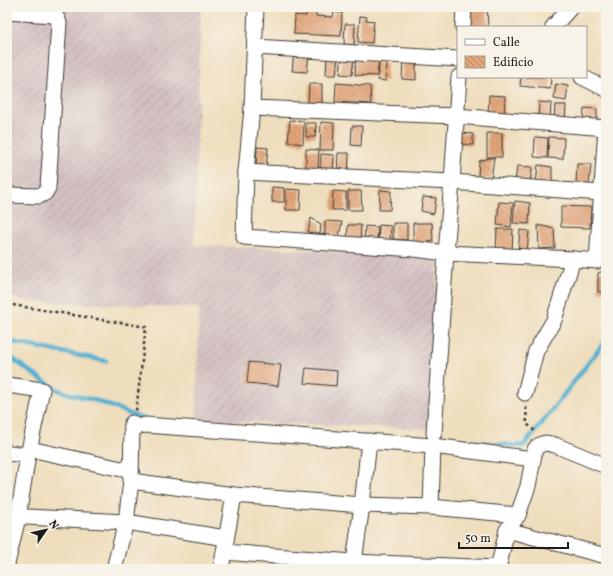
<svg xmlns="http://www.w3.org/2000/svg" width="613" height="576" viewBox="0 0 613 576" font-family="Vollkorn,serif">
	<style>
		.industrial { fill: url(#industrial-furrows) }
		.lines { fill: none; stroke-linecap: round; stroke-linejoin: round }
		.stream { stroke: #55b0d2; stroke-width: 4.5 }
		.building { fill: url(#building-back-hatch) }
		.minor-casing { stroke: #3c3934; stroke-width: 17 }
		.path { stroke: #3c3934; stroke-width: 2.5; stroke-dasharray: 3 3; stroke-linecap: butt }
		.minor { stroke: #fff; stroke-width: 15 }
	</style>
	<defs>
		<pattern id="industrial-furrows" width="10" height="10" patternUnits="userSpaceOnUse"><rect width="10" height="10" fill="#d2bfc0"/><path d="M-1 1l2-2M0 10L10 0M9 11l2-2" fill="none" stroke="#b4a4a4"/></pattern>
		<pattern id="building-back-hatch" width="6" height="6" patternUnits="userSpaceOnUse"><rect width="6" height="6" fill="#e3a478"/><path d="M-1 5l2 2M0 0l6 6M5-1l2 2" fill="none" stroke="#b78562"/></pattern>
	</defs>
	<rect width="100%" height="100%" fill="#f7f3e8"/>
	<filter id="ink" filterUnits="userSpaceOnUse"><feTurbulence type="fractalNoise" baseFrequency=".025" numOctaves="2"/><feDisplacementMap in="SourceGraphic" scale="8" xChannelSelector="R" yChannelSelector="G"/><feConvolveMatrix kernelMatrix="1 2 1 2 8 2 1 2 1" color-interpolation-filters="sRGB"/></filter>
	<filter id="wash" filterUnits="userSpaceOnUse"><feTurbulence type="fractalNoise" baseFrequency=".012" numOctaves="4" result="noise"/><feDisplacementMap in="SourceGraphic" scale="16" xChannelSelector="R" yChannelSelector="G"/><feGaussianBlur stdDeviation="0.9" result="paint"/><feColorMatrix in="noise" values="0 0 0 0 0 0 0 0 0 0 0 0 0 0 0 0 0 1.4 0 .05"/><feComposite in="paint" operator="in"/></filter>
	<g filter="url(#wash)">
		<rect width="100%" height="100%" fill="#efdebd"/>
		<polygon class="industrial" points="7,7 201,7 194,245 438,255 432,429 196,420 199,308 23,301 7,295"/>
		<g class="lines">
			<g class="stream">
				<polyline points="7,341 106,361"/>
				<path d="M 7,355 C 24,366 43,383 61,391 C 72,395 83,397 94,400 C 110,405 125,412 140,418 L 145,419"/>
				<polyline points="445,440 523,446 545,419 606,340"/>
			</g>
		</g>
		<g id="blocks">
			<g class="building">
				<polygon points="470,9 487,9 488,27 470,27"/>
				<polygon points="306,11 316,11 316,16 333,17 334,12 342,13 341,36 294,34 295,15 306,16"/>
				<polygon points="360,16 367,17 366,20 374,21 372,43 358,42"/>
				<polygon points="345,24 355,24 354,45 344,44"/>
				<polygon points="294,52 309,53 307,72 292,71"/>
				<polygon points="327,54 338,55 336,75 326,75"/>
				<polygon points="342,55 354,56 352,75 340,74"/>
				<polygon points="356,58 379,59 377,76 355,75"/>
				<polygon points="403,60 416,61 416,80 402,79"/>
				<polygon points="379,62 387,62 386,81 378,80"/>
				<polygon points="521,77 551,77 550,89 520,86"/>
				<polygon points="336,83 370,86 371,104 335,102"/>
				<polygon points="309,84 322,84 322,106 308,106"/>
				<polygon points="556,84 568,86 566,101 554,99"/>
				<polygon points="489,95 505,96 504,119 488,118"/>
				<polygon points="539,102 551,103 550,122 538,121"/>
				<polygon points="555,105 566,105 565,121 554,120"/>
				<polygon points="584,108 597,109 597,124 583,124"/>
				<polygon points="290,120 304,121 303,144 288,142"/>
				<polygon points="321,122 334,123 333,150 320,150"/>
				<polygon points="306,123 316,123 315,137 306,137"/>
				<polygon points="352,126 362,126 361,146 351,145"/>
				<polygon points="459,133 473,134 473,145 458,144"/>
				<rect x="487" y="133" width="15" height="24"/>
				<polygon points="535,137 548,138 547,158 534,157"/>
				<polygon points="549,137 564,138 563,159 548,158"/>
				<polygon points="257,147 268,148 266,169 256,168"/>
				<polygon points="306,149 319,150 318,169 306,169"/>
				<polygon points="338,153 349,153 348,177 337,176"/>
				<polygon points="321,154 334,155 333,174 320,173"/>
				<polygon points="494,157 491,180 478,177 479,161"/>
				<polygon points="577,164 591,164 589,185 576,184"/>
				<polygon points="538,165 552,167 552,185 536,184"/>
				<polygon points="517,166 532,167 530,186 515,183"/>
				<polygon points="272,187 284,188 284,202 272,202"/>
				<polygon points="286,189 301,190 300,210 286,210"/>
				<polygon points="380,190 391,191 390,210 379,210"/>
				<polygon points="333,191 346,192 346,210 332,210"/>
				<polygon points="348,191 361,191 362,210 348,210"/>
				<polygon points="423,197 436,198 434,214 421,211"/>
				<polygon points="515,201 530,203 529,224 513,223"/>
				<polygon points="499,202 513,203 511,227 497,225"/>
				<polygon points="561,206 591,207 590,228 561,227"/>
				<polygon points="311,218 321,224 320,234 308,232"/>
				<polygon points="325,221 342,222 339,236 325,235"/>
				<polygon points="393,223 407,223 407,240 393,239"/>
				<polygon points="413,223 432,223 433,241 413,246"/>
				<polygon points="348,225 361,225 360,244 347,243"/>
				<polygon points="379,225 391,226 390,245 378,244"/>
				<polygon points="538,225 554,229 555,248 539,249"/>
				<polygon points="365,226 378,227 377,245 364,245"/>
				<polygon points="497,229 513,229 512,253 496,252"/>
				<polygon points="520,230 529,231 527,253 518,252"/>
				<polygon points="606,270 606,291 598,292 598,273"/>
				<polygon points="249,362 281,365 278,386 247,383"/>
				<polygon points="306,368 337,371 336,386 304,383"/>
			</g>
		</g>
	</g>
	<g filter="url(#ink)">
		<use href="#blocks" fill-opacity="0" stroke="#3c3934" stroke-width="1"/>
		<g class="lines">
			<g class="minor-casing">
				<g id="minor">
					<polyline points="256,7 252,108 246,172 244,237 414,249 446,253 573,259 597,261 606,128"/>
					<polyline points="7,12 54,15 57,18 59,23 48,188 45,193 39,196 7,195"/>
					<polyline points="463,27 464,7"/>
					<polyline points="553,27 571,7"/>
					<polyline points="255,47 458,59"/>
					<polyline points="582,77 606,89"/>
					<polyline points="252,108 456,116 606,128"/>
					<polyline points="246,172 452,182 601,193"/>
					<polyline points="7,385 42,390 28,455 18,517 7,564"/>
					<polyline points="525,393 536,351 554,320 573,259"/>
					<polyline points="132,428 145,425 433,446 533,459"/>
					<polyline points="434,433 446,253 452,182 459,77"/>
					<polyline points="30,449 131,471"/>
					<polyline points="7,453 28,455"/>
					<polyline points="131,481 234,495 362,505 431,507 518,515"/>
					<polyline points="431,507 433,446"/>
					<polyline points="7,516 126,522 226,538"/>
					<polyline points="507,530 606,556"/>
					<polyline points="224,552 353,562 498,568"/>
					<polyline points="114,569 126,522 131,481 132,423"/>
					<polyline points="221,569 234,495"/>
					<polyline points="353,569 362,505 369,441"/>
					<polyline points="498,569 507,530 518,515 528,486 535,449 538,446 542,444 546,443 555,445 606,466"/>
				</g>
			</g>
			<g class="path">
				<polyline points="7,304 146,327 136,411"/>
				<polyline points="526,407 527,424 536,432"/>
			</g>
			<use href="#minor" class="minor"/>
		</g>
	</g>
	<rect width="613" height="576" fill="none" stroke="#f7f3e8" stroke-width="24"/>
	<rect x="457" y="26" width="130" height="52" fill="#f7f3e8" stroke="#9f9d96"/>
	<rect x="465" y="39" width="20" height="6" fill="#ffffff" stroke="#9f9d96"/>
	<text x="493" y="46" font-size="12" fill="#1c1c1c">Calle</text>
	<rect x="465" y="56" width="20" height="12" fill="url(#building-back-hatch)" stroke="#9f9d96"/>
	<text x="493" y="66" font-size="12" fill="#1c1c1c">Edificio</text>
	<g transform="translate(46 530) rotate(56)" stroke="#f7f3e8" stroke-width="3" paint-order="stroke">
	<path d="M0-3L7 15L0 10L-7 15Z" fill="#1c1c1c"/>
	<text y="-6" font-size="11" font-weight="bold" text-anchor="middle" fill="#1c1c1c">N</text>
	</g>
	<path d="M459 542v6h109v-6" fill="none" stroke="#1c1c1c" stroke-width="2"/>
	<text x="465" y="542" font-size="12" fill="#1c1c1c" stroke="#f7f3e8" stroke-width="3" paint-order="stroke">50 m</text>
</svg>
